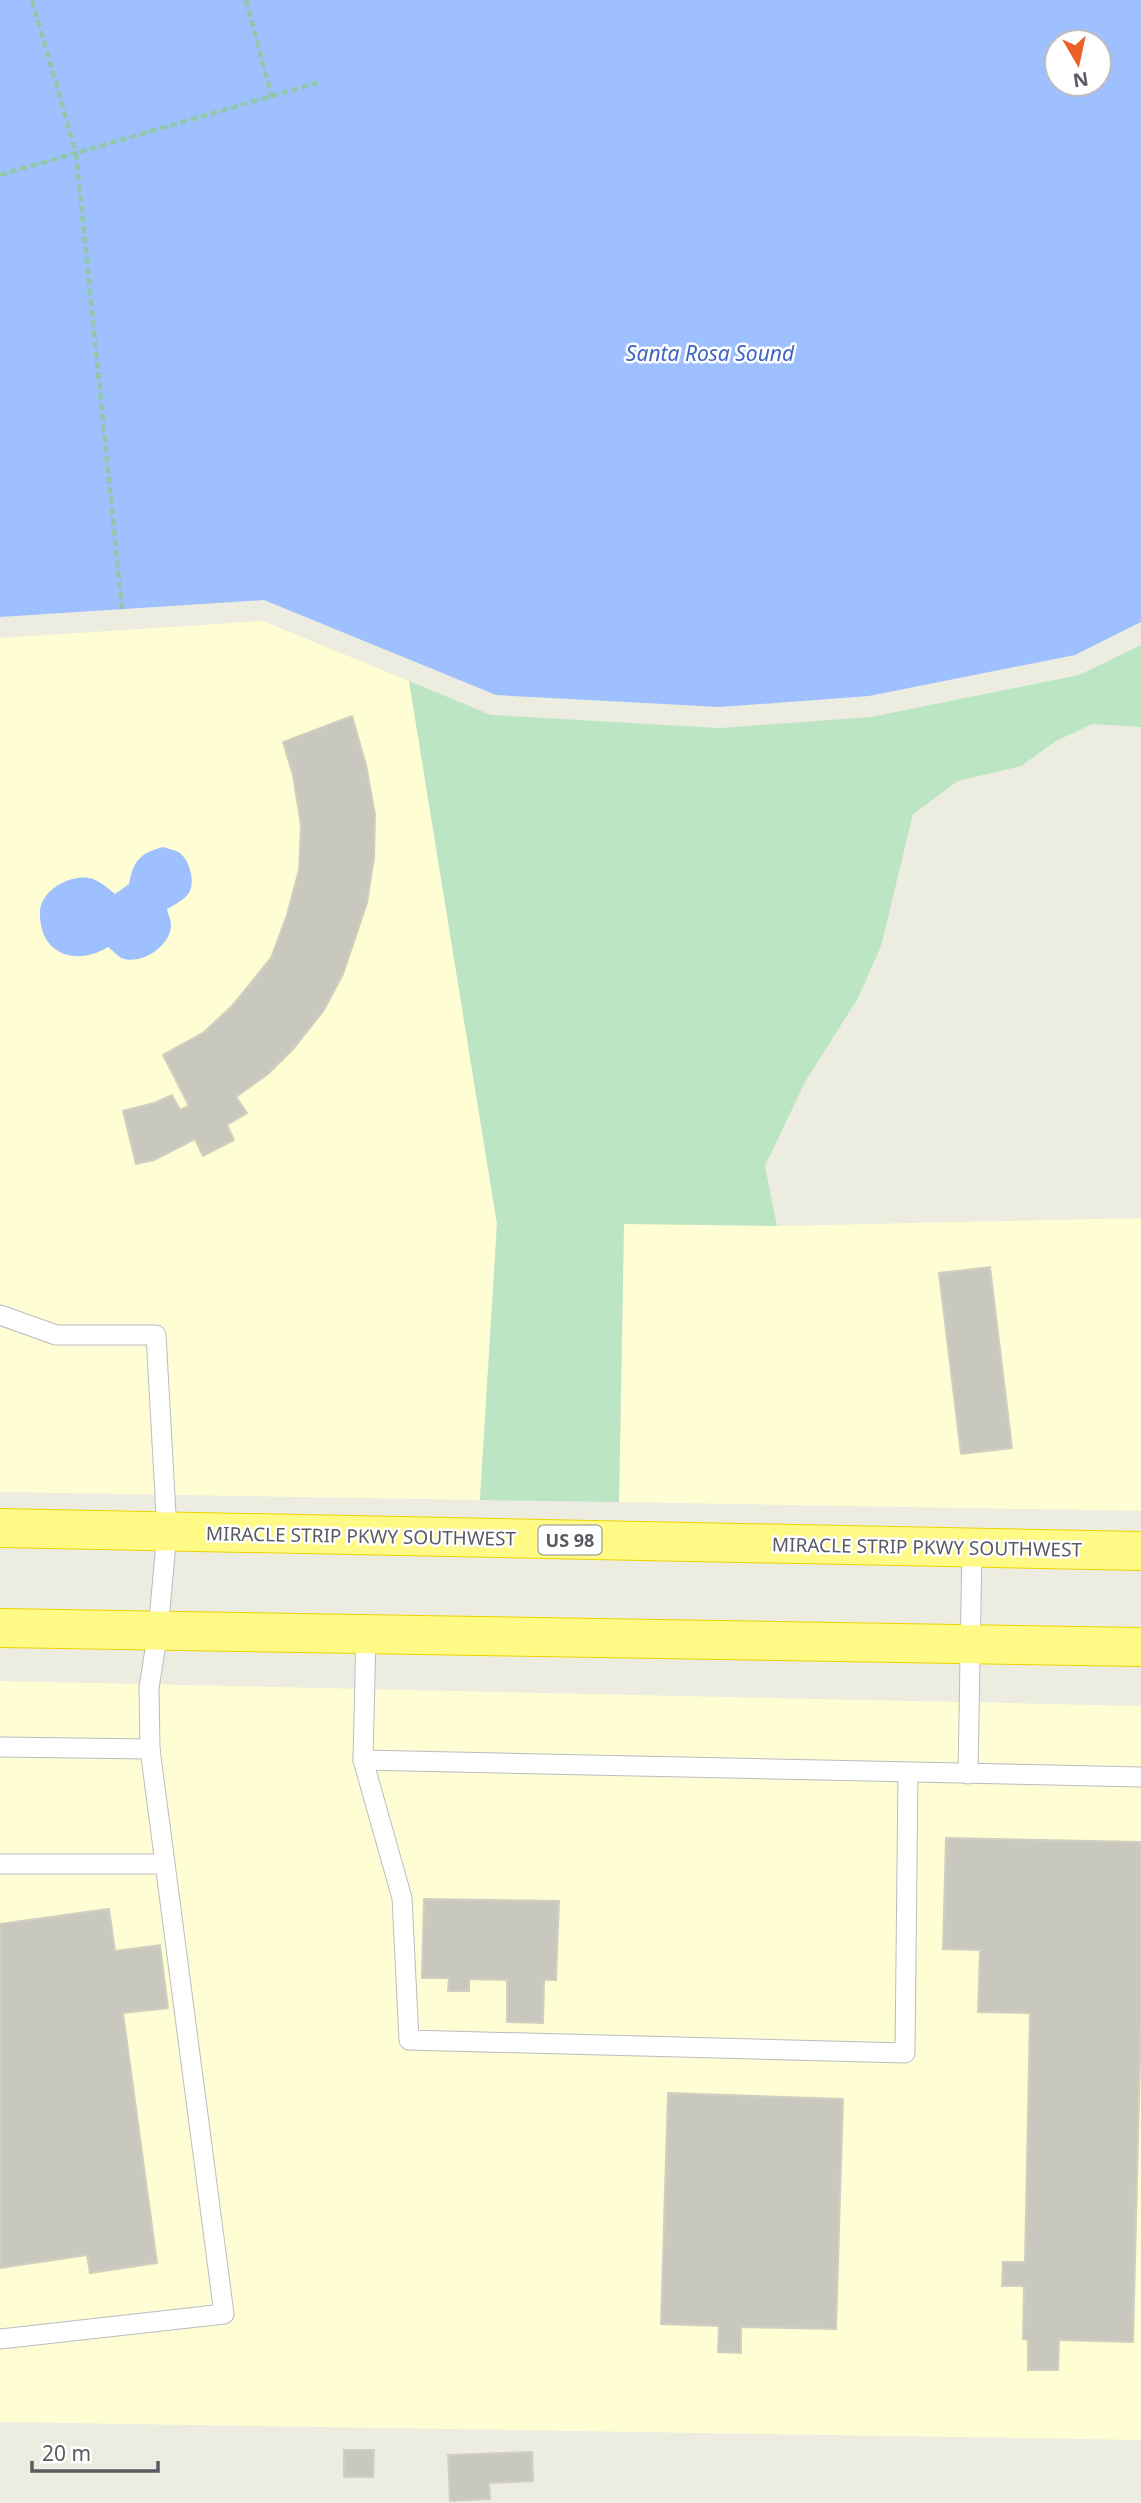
<svg xmlns="http://www.w3.org/2000/svg" width="1141" height="2503" viewBox="0 0 1141 2503" font-family="'Noto Sans',sans-serif">
	<style>
		.commercial { fill: #fefdd3 }
		.green { fill: #bce5c4 }
		.water { fill: #9ec0ff; fill-rule: evenodd }
		.building { fill: #c9c8bf; stroke: #d1cfbf; stroke-width: 2 }
		.lines { fill: none; stroke-linecap: round; stroke-linejoin: round }
		.lane-casing { stroke: #bbbcc2; stroke-width: 21 }
		.highway-casing { stroke: #edd400; stroke-width: 40 }
		.path { stroke: #94c6ad; stroke-width: 4.5; stroke-dasharray: 7 3.5; stroke-linecap: butt }
		.lane { stroke: #fff; stroke-width: 19 }
		.highway { stroke: #fff985; stroke-width: 38 }
		.labels { text-anchor: middle; dominant-baseline: central; stroke-width: 5; stroke-linejoin: round; paint-order: stroke }
		.shield { fill: #fff; stroke: #8b8c91; stroke-width: 2 }
		.shield-label { font-size: 18px; font-weight: bold; fill: #595b62 }
		.street-label { font-size: 19px; fill: #595b62; stroke: #fff }
		.water-label { font-size: 21px; font-style: italic; fill: #3f64c4; stroke: #fff }
	</style>
	<rect width="100%" height="100%" fill="#edece0"/>
	<g class="commercial">
		<polygon points="263,621 409,681 497,1224 480,1500 0,1492 0,638"/>
		<polygon points="1141,1218 1141,1511 619,1502 624,1223 777,1226"/>
		<polygon points="0,1681 1141,1706 1141,2440 0,2422"/>
	</g>
	<polygon class="green" points="1141,645 1141,727 1092,724 1056,741 1021,766 958,781 913,814 881,946 858,998 805,1082 765,1166 777,1226 624,1224 619,1502 480,1500 497,1224 409,681 491,715 720,728 871,717 1079,675"/>
	<g class="water">
		<path d="M 0,0 L 1141,0 L 1141,622 L 1075,655 L 869,696 L 720,707 L 496,695 L 264,600 L 0,617 ZM 1099,42 L 1099,84 L 1057,84 L 1057,42 Z"/>
		<path d="M 163,847 C 168,849 176,850 180,853 C 189,860 195,880 190,891 C 186,899 174,905 167,909 C 168,914 171,920 171,925 C 171,946 141,966 121,958 C 117,955 112,950 108,947 C 75,967 39,954 40,912 C 40,890 73,872 93,879 C 101,882 109,889 115,894 L 129,884 C 134,860 139,854 163,847 Z"/>
	</g>
	<g class="building">
		<polygon points="352,716 366,765 375,814 374,858 367,903 343,974 324,1010 294,1048 268,1074 236,1097 247,1113 227,1125 234,1140 203,1156 195,1139 154,1160 136,1164 123,1111 154,1103 172,1095 180,1110 189,1106 163,1055 203,1033 232,1006 271,958 287,915 299,870 301,825 293,775 283,742"/>
		<polygon points="990,1267 1012,1448 961,1454 939,1273"/>
		<polygon points="946,1838 1141,1842 1141,2016 1133,2342 1059,2340 1058,2370 1028,2370 1028,2340 1023,2339 1024,2286 1002,2286 1003,2262 1025,2262 1030,2013 978,2012 980,1950 943,1949"/>
		<polygon points="424,1899 559,1901 556,1980 544,1980 543,2023 507,2022 507,1980 469,1979 469,1991 448,1991 449,1978 422,1978"/>
		<polygon points="109,1909 115,1951 160,1945 168,2008 123,2013 157,2263 90,2273 87,2255 0,2268 0,1924"/>
		<polygon points="668,2093 843,2099 836,2329 741,2327 741,2353 718,2352 719,2326 661,2324"/>
		<polygon points="344,2450 374,2450 373,2477 344,2477"/>
		<polygon points="532,2452 533,2481 489,2483 490,2499 450,2501 448,2455"/>
	</g>
	<g class="lines">
		<g class="lane-casing">
			<g id="lane">
				<polyline points="0,1315 56,1335 156,1335 167,1532 158,1631 149,1688 150,1749 224,2314 0,2339"/>
				<polyline points="366,1634 363,1760 1141,1777"/>
				<polyline points="0,1747 150,1749"/>
				<polyline points="363,1760 402,1898 409,2040 905,2053 908,1772"/>
				<polyline points="968,1774 972,1547"/>
				<polyline points="0,1864 165,1864"/>
			</g>
		</g>
		<g class="highway-casing">
			<g id="highway">
				<polyline points="0,1528 1141,1551"/>
				<polyline points="0,1628 1141,1647"/>
			</g>
		</g>
		<g class="path">
			<polyline points="246,0 272,98"/>
			<polyline points="0,175 76,153 32,0"/>
			<polyline points="122,609 76,153 320,82"/>
		</g>
		<use href="#lane" class="lane"/>
		<use href="#highway" class="highway"/>
	</g>
	<g class="labels">
		<rect class="shield" x="538.5" y="1525.5" width="63" height="29" rx="5"/>
		<g class="shield-label">
			<text x="570" y="1540">US 98</text>
		</g>
		<g class="street-label">
			<text transform="translate(361 1536) rotate(1)">MIRACLE STRIP PKWY SOUTHWEST</text>
			<text transform="translate(927 1547) rotate(1)">MIRACLE STRIP PKWY SOUTHWEST</text>
		</g>
		<g class="water-label">
			<text x="710" y="353">Santa Rosa Sound</text>
		</g>
	</g>
	<g transform="translate(1078 63) rotate(171)"><circle r="33" fill="#ffffff" stroke="#bdbdc0" stroke-width="2"/>
	<path d="M0-5L12 26L0 18L-12 26Z" fill="#ec5f27"/>
	<text y="-10" font-size="19" font-weight="bold" text-anchor="middle" fill="#595b62">N</text>
	</g>
	<path d="M32 2461v10h126v-10" fill="none" stroke="#595b62" stroke-width="3.5"/>
	<text x="42" y="2461" font-size="21" fill="#595b62" stroke="#ffffff" stroke-width="5" paint-order="stroke">20 m</text>
</svg>
